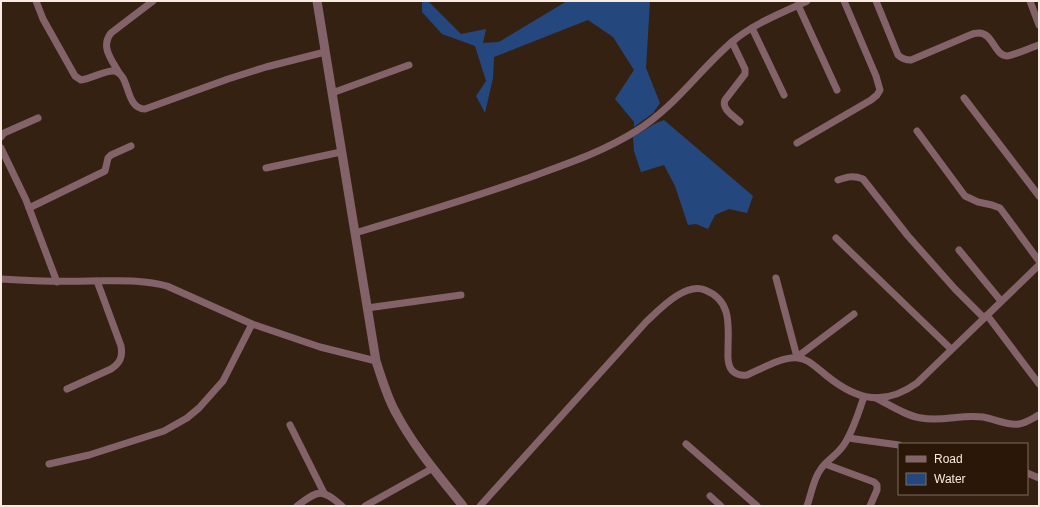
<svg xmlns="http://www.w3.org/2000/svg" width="1040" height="507" viewBox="0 0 1040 507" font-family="Helvetica,sans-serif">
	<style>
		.water { fill: #24487e }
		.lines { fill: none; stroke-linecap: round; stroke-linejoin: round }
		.minor { stroke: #84626a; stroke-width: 7 }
		.tertiary { stroke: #84626a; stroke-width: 9 }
	</style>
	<rect width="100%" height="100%" fill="#352111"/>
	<g class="water">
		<polygon points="422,1 428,1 461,34 486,29 483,43 499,42 567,1 650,1 646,68 660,103 653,113 634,127 634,122 615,99 634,70 613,37 588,20 494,57 493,78 485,113 476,96 486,81 475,46 442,34 422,12"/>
		<polygon points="664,120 753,196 747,213 729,209 715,215 708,229 696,224 688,225 675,186 664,165 641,172 634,151 633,137 656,123"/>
	</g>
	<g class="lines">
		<g class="minor">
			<path d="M 36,1 L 43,19 L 75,76 L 81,80 C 90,79 106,70 114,71 C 131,74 124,108 145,109 L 228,79 L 266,67 L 325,52"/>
			<path d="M 876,1 L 898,55 C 902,59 905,60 911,60 L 970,35 C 972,34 976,33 979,33 C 993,33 994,55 1007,56 C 1012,56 1032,47 1039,45"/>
			<polyline points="1030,1 1039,25"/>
			<polyline points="798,5 837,90"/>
			<polyline points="752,28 784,95"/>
			<path d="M 732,42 L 745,69 L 745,74 L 725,100 C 721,109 734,116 740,122"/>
			<path d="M 119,73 C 112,60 100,47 111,33 L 153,1"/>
			<polyline points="332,93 409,65"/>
			<polyline points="964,98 1039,196"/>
			<polyline points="917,131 965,196 978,202 992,205 1000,208 1039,261"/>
			<polyline points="1,137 4,133 38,118"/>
			<polyline points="797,143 871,100 877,95 880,90 876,76 844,1"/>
			<polyline points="1,148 26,200 57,282"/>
			<polyline points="266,168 341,152"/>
			<path d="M 838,180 C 847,177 853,175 863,179 L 908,236 L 955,289 L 984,318"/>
			<polyline points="29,208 105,171 108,158 111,155 131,146"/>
			<path d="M 355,233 C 412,216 469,199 525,179 C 563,165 601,153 636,131 C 674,108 699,70 733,41 C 755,23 782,13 807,1"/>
			<polyline points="836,238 951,349"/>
			<polyline points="959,250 1001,301"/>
			<polyline points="776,278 797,357 854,314"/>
			<path d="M 1,279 C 31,281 60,282 90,281 C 116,281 142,279 167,286 L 252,324 L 320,347 L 376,361"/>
			<polyline points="367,308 461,295"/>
			<polyline points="987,315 1039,384"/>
			<path d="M 67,389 L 111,369 C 120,363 123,357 121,346 L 97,281"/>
			<path d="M 876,398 C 890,405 906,416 921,418 C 942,422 962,414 983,417 C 995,419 1007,426 1019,424 C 1026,423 1033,418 1039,415"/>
			<polyline points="290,425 324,493"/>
			<polyline points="848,438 899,445"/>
			<polyline points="686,444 757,506"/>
			<polyline points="49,464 89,455 164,431 187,418 199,408 223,381 252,324"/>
			<polyline points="825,464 874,482 877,485 877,490 870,506"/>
			<polyline points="1027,473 1039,478"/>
			<polyline points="710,496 721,506"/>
			<path d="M 297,506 C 318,490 322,488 342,506"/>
			<polyline points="365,506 433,468"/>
			<path d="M 480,506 L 646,322 C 660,309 685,282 705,290 C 733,301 728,327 728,351 C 728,357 727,363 731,369 C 734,374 741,376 747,375 C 761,369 783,356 798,358 C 808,359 813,365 821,371 C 852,398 881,409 917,383 L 1039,265"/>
			<path d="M 807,506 C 812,492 814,474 826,463 C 832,457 838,453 843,446 C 853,432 858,413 864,397"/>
		</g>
		<path class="tertiary" d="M 317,1 L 376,361 C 382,379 387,397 396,413 C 414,447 439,476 463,506"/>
	</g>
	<rect width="1040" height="507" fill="none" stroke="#f9ebe1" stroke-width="4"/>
	<rect x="898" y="443" width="130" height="52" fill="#2b1708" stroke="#7d6c5f"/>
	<rect x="906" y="456" width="20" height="6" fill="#84626a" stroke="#7d6c5f"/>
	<text x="934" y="463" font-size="12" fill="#f9ebe1">Road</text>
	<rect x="906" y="473" width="20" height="12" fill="#24487e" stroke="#7d6c5f"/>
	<text x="934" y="483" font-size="12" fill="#f9ebe1">Water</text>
</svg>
